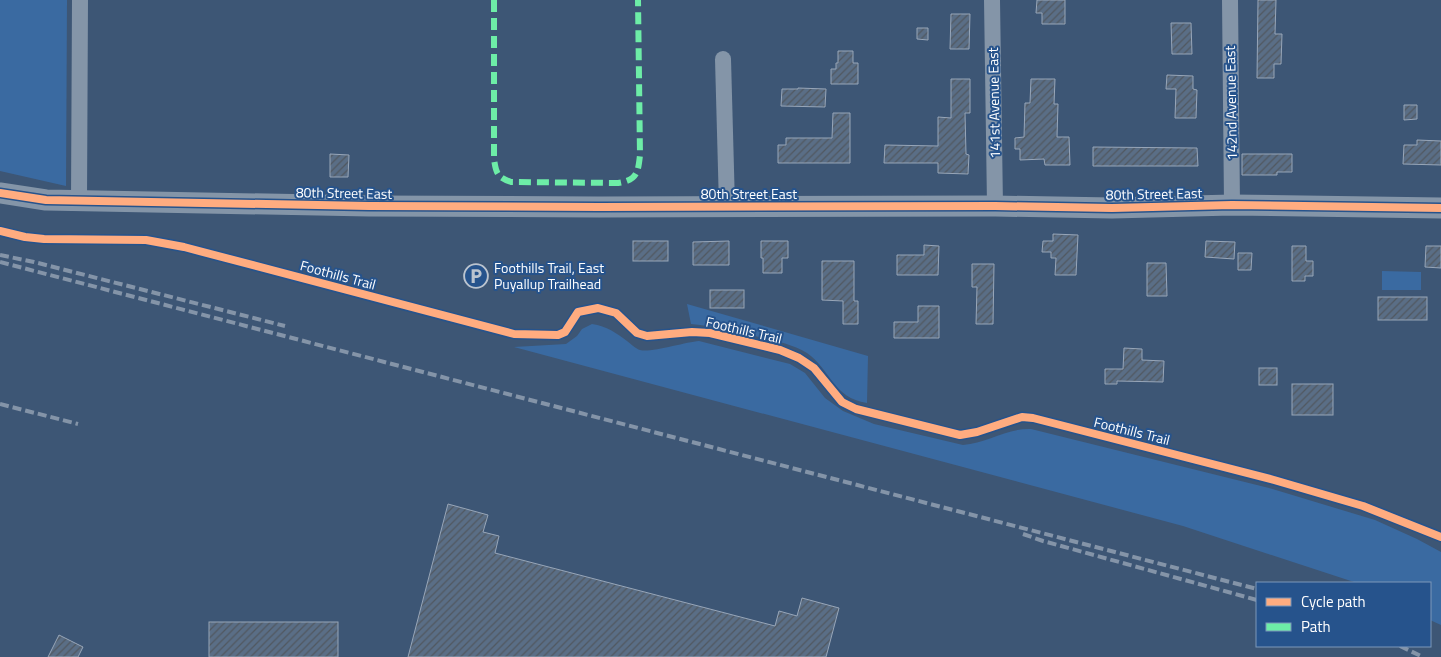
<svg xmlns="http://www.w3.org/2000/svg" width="1441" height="657" viewBox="0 0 1441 657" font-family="'Titillium Web',sans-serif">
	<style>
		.green { fill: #3a6aa1 }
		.building { fill: url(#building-hatch); stroke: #98a6b8 }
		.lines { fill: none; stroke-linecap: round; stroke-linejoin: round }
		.minor { stroke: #8495a8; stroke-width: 16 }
		.tertiary { stroke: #8495a8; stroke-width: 21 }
		.rail { stroke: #8494a8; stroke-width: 4; stroke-dasharray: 9 4; stroke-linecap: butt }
		.quiet { stroke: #6deda7; stroke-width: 6; stroke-dasharray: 12 6; stroke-linecap: butt }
		.cycleway-casing { stroke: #26538c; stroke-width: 11 }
		.cycleway { stroke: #ffac80; stroke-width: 8 }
		.labels { text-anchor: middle; stroke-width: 4; stroke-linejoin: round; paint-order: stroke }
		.street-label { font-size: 14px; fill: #fff; stroke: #26538c }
		.poi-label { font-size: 14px; fill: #fff; stroke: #26538c; text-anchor: start }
	</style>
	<defs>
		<pattern id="building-hatch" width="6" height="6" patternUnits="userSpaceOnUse" patternTransform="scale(1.25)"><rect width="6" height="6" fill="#5a6e86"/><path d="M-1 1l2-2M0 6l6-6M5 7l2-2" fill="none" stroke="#515860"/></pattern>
	</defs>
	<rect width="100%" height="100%" fill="#3d5675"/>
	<g class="green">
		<polygon points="0,0 67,0 66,186 0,171"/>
		<polygon points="1382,271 1421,272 1421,290 1382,290"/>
		<path d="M 687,304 L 868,356 L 867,403 C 833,398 831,370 807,353 C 792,344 776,341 759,337 C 737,332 715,326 691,324 Z"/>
		<path d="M 592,324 C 607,326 616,333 627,341 C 631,344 636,349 640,350 C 650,353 686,342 699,341 L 790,364 L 805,373 L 825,398 L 843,411 L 874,424 L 963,445 C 987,443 1007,428 1031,429 L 1269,488 L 1375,520 L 1417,539 L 1441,552 L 1441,625 L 1430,620 L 1430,583 L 1357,583 L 1183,526 L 514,347 L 566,344 L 577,336 L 582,329 Z"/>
	</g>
	<g class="building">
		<polygon points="1037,0 1065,0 1065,24 1042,24 1042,13 1036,13"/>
		<polygon points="1258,0 1276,0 1275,34 1282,34 1281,64 1274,64 1274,78 1257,78"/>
		<polygon points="951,14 970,14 969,49 950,49"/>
		<polygon points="1171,23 1191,23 1192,54 1172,54"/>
		<polygon points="917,28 928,28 928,40 917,39"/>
		<polygon points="838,51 853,51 853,63 858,63 858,84 831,84 831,69 836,69 836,63 838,63"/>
		<polygon points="1167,75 1193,76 1193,89 1197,90 1196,118 1175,118 1176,89 1166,89"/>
		<polygon points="951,79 970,79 970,113 965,113 966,154 969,155 968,174 938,173 938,163 884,163 885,145 938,146 938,117 951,118"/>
		<polygon points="1031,79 1055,79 1054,104 1058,104 1057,137 1069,137 1070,165 1045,165 1044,159 1020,160 1020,149 1015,149 1015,138 1024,137 1025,103 1030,103"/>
		<polygon points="798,88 826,89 825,107 781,106 782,89 798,89"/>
		<polygon points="1404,105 1417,105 1417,119 1404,120"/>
		<polygon points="833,113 850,113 850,163 778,163 778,145 786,145 786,138 832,138"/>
		<polygon points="1417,140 1441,141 1441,165 1403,164 1404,145 1417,145"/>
		<polygon points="1093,147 1197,148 1198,166 1093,166"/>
		<polygon points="330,154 349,155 348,177 330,177"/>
		<polygon points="1242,154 1292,154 1292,172 1277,172 1277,175 1242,175"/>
		<polygon points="1053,234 1078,235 1076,275 1055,275 1056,258 1051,258 1051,252 1042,252 1043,241 1053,241"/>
		<rect x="633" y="241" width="35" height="20"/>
		<polygon points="729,241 729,265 693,265 693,242"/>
		<polygon points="761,241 788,241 788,258 782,258 782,273 763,273 763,258 761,258"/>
		<polygon points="1206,241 1235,242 1234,259 1205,257"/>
		<polygon points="924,245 939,246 938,275 897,275 897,255 924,255"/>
		<polygon points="1292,246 1306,246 1306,261 1313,261 1313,276 1305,276 1305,281 1292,281"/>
		<polygon points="1426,246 1441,246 1441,268 1425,267"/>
		<polygon points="1238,253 1252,253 1251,270 1238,270"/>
		<polygon points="822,261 854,261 854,301 858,301 858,324 843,324 843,301 822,300"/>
		<polygon points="1147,263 1166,263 1167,296 1147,296"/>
		<polygon points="972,264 994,264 993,324 976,324 977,287 972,287"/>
		<rect x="710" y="290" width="34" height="18"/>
		<rect x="1378" y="297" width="49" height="23"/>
		<polygon points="918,306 939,306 939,338 894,338 894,322 918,322"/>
		<polygon points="1124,348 1142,349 1142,360 1164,361 1163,382 1117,381 1117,384 1105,384 1105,369 1123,369"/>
		<rect x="1259" y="368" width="18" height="17"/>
		<rect x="1292" y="384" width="41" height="31"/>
		<polygon points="448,504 488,515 483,532 499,536 495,553 775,626 779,611 797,616 802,598 839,608 826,657 408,657"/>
		<rect x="209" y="622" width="129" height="35"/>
		<polygon points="59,635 83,647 78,657 48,657"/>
	</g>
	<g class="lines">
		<g class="minor">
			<polyline points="992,0 995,206"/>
			<polyline points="1230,0 1232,205"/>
			<polyline points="723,59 727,206"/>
			<polyline points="79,201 80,0"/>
		</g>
		<polyline class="tertiary" points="0,193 46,200 369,206 599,207 995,206 1112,208 1232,205 1441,208"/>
		<g class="rail">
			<polyline points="0,255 34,262 285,326"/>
			<polyline points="0,262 1257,589"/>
			<polyline points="0,404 78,424"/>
			<polyline points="1023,534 1043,541 1257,600"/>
			<polyline points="1400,646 1423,657"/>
		</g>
		<path class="quiet" d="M 494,0 L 494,159 C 496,173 497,177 511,182 L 618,183 C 637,180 638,173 640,155 L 638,0"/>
		<g class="cycleway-casing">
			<g id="cycleway">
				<polyline points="0,193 46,200 369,206 599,207 995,206 1112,208 1232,205 1441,208"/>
				<polyline points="0,231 25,237 44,239 146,240 184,247 514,334 558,335 565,332 578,312 598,308 616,313 637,333 647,336 692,332 710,333 780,350 799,358 814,368 842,402 856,409 960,435 977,432 1022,417 1033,418 1274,480 1363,506 1441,537"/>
			</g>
		</g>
		<use href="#cycleway" class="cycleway"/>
	</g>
	<defs>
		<g id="parking-ring" transform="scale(1.25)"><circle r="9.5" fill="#26538c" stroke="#bbc4cf" stroke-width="1.5"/><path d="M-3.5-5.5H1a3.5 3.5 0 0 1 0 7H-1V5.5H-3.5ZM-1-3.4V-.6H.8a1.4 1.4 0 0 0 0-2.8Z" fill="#bbc4cf"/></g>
	</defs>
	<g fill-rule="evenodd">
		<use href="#parking-ring" x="476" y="276"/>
	</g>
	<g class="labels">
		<g class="street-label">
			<text transform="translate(994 103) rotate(-91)" y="5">141st Avenue East</text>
			<text transform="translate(1231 103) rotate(-91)" y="5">142nd Avenue East</text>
			<text transform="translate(344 193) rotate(1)" y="5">80th Street East</text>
			<text x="749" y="199">80th Street East</text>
			<text transform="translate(1154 194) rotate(-1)" y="5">80th Street East</text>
			<text transform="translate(338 275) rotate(15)" y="5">Foothills Trail</text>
			<text transform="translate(744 330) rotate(13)" y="5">Foothills Trail</text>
			<text transform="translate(1132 431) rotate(14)" y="5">Foothills Trail</text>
		</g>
		<g class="poi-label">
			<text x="494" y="273">Foothills Trail, East<tspan x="494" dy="16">Puyallup Trailhead</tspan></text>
		</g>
	</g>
	<rect x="1256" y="582" width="175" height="65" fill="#26538c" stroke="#7d98ba"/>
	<rect x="1266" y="598" width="25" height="8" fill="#ffac80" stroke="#7d98ba"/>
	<text x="1301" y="607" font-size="15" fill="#ffffff">Cycle path</text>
	<rect x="1266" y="623" width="25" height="8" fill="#6deda7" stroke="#7d98ba"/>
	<text x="1301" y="632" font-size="15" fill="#ffffff">Path</text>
</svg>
